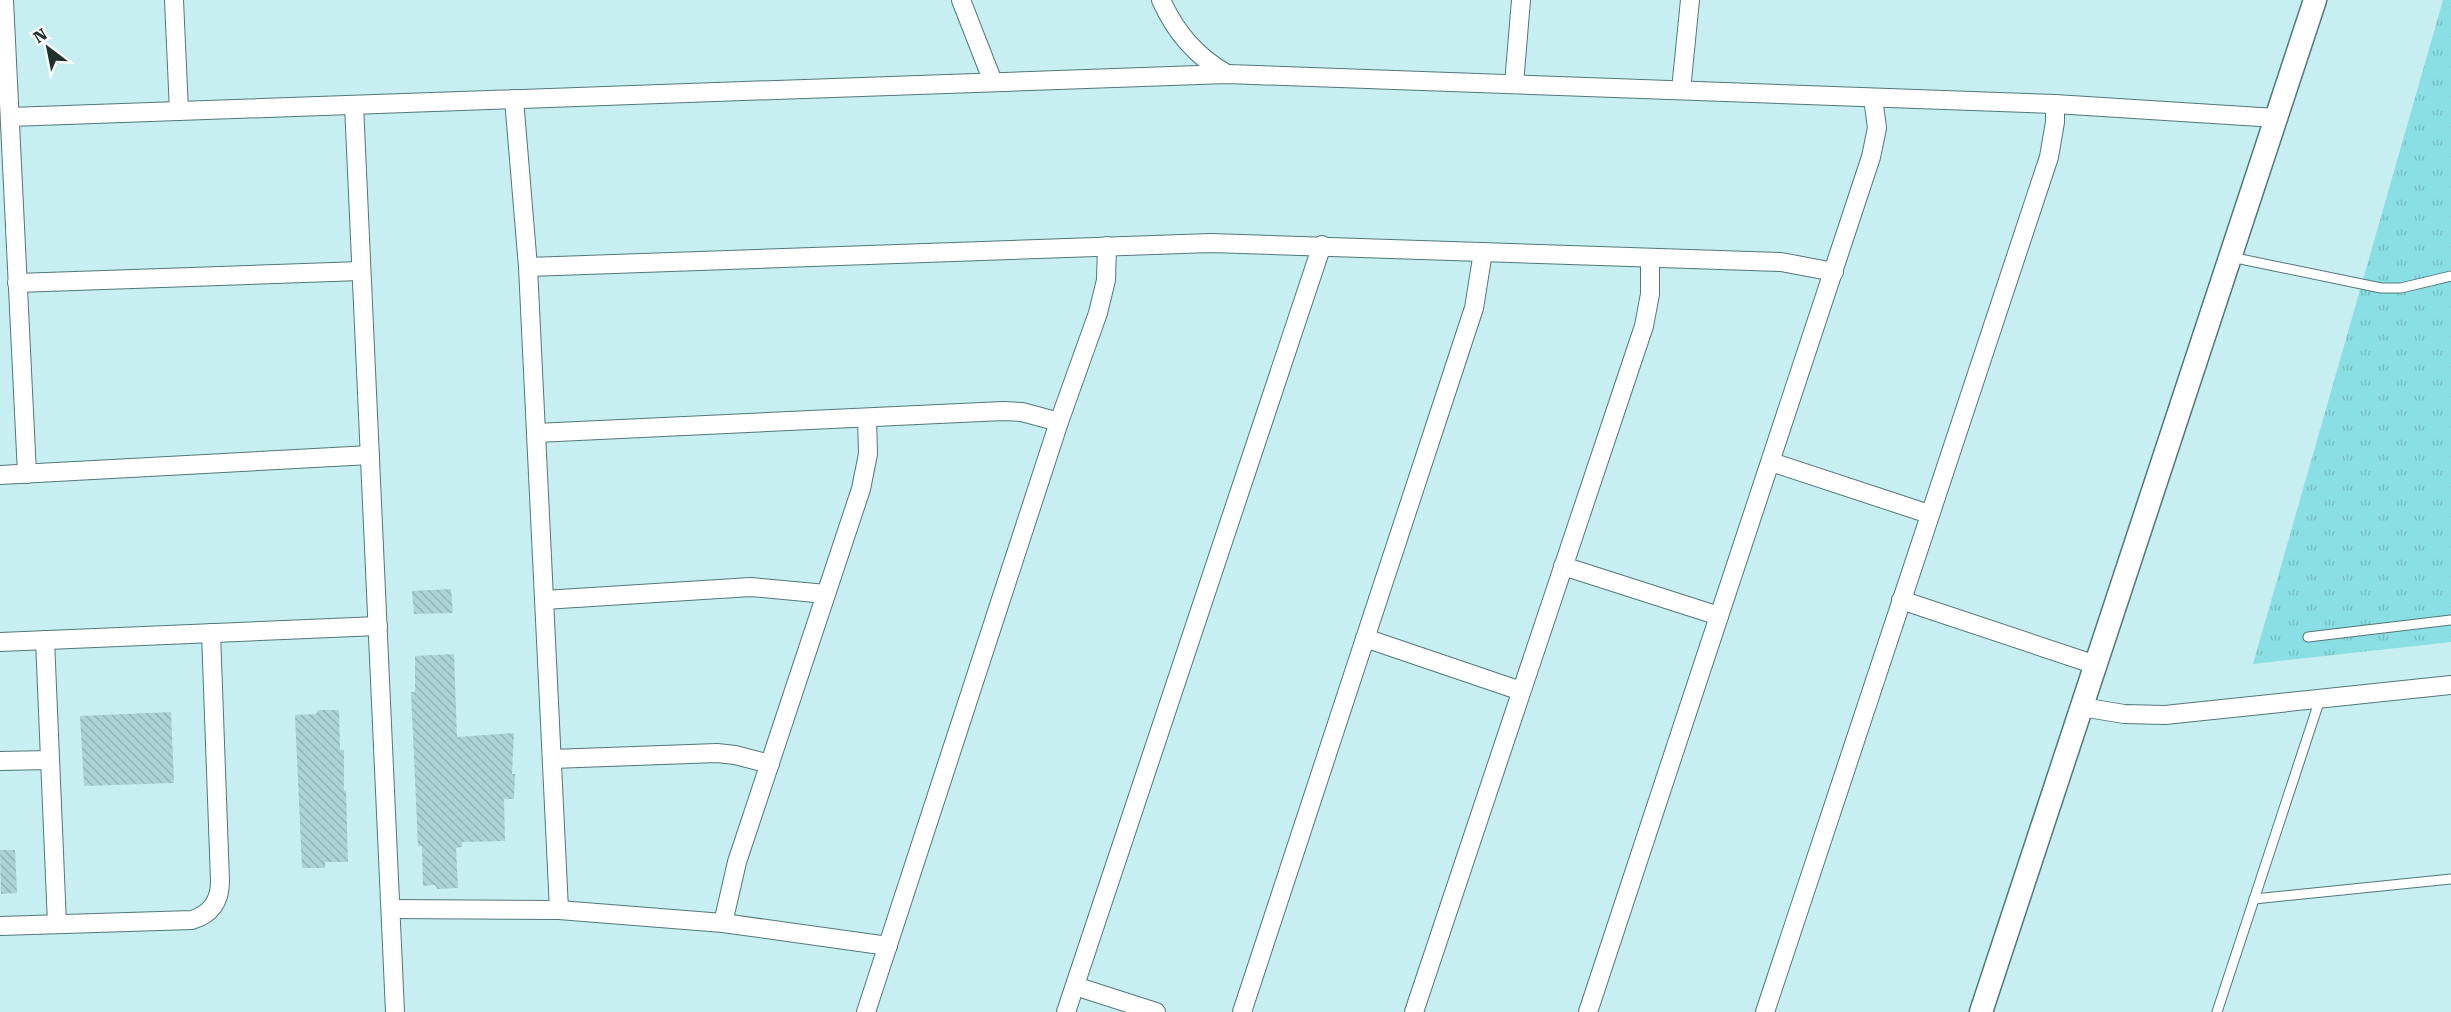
<svg xmlns="http://www.w3.org/2000/svg" width="2451" height="1012" viewBox="0 0 2451 1012" font-family="'Roboto Serif',serif">
	<style>
		.grass { fill: url(#grass-tufts) }
		.building { fill: url(#building-back-hatch) }
		.lines { fill: none; stroke-linecap: round; stroke-linejoin: round }
		.service-casing { stroke: #527779; stroke-width: 11 }
		.minor-casing { stroke: #527779; stroke-width: 20 }
		.tertiary-casing { stroke: #527779; stroke-width: 25 }
		.service { stroke: #fff; stroke-width: 9 }
		.minor { stroke: #fff; stroke-width: 18 }
		.tertiary { stroke: #fff; stroke-width: 22 }
	</style>
	<defs>
		<pattern id="grass-tufts" width="24" height="20" patternUnits="userSpaceOnUse" patternTransform="scale(1.5)"><rect width="24" height="20" fill="#89dfe3"/><path d="M3 7l-1-3M5 7V3M7 7l1-3M15 17l-1-3M17 17v-4M19 17l1-3" fill="none" stroke="#76c0c3"/></pattern>
		<pattern id="building-back-hatch" width="6" height="6" patternUnits="userSpaceOnUse" patternTransform="scale(1.5)"><rect width="6" height="6" fill="#abd2d4"/><path d="M-1 5l2 2M0 0l6 6M5-1l2 2" fill="none" stroke="#93b5b6"/></pattern>
	</defs>
	<rect width="100%" height="100%" fill="#c7eff1"/>
	<polygon class="grass" points="2443,0 2451,0 2451,642 2253,664"/>
	<g class="building">
		<polygon points="451,589 453,613 414,614 412,591"/>
		<polygon points="454,654 457,737 514,733 512,774 515,774 514,799 504,799 505,841 462,842 462,847 456,848 458,888 437,889 435,885 423,886 422,846 418,846 411,692 415,692 415,656"/>
		<polygon points="318,710 339,710 340,750 344,750 344,791 346,790 348,862 325,862 325,868 302,868 295,715 316,714"/>
		<polygon points="171,712 174,783 84,786 80,716"/>
		<polygon points="0,850 15,850 17,893 1,894"/>
	</g>
	<g class="lines">
		<g class="service-casing">
			<g id="service">
				<polyline points="2231,257 2381,288 2401,288 2451,276"/>
				<polyline points="2308,637 2451,620"/>
				<polyline points="2254,899 2451,879"/>
				<polyline points="2217,1012 2320,699"/>
			</g>
		</g>
		<g class="minor-casing">
			<g id="minor">
				<polyline points="4,0 27,474"/>
				<polyline points="174,0 179,111"/>
				<polyline points="961,0 993,82"/>
				<path d="M 1161,0 C 1176,33 1196,56 1227,74"/>
				<polyline points="1514,84 1521,0"/>
				<polyline points="1681,90 1690,0"/>
				<polyline points="514,99 528,267 559,910"/>
				<polyline points="354,105 395,1012"/>
				<polyline points="10,117 1227,74 2055,104 2276,118"/>
				<polyline points="528,267 1211,243 1781,262 1834,272"/>
				<polyline points="17,283 361,271"/>
				<polyline points="536,433 1003,411 1022,412 1059,422"/>
				<polyline points="1771,462 1929,514"/>
				<polyline points="0,475 370,455"/>
				<polyline points="1563,566 1719,616"/>
				<polyline points="544,600 751,587 826,594"/>
				<polyline points="1901,600 2096,665"/>
				<polyline points="1365,638 1521,691"/>
				<polyline points="45,640 57,924"/>
				<polyline points="0,642 378,626"/>
				<polyline points="2082,707 2124,714 2165,715 2451,685"/>
				<polyline points="552,759 717,753 735,755 770,764"/>
				<polyline points="0,761 50,760"/>
				<polyline points="391,909 559,910 723,923 888,946"/>
				<polyline points="723,923 737,862 861,489 868,454 867,418"/>
				<path d="M 0,926 L 192,920 C 211,914 220,901 220,881 L 211,633"/>
				<polyline points="1075,986 1156,1012"/>
				<polyline points="866,1012 1059,422 1098,313 1106,280 1107,246"/>
				<polyline points="1066,1012 1322,245"/>
				<polyline points="1242,1012 1474,308 1483,252"/>
				<polyline points="1414,1012 1644,326 1650,294 1650,258"/>
				<polyline points="1588,1012 1871,157 1877,128 1873,98"/>
				<polyline points="1765,1012 2049,157 2055,122 2055,104"/>
			</g>
		</g>
		<g class="tertiary-casing">
			<polyline id="tertiary" points="1981,1012 2315,0"/>
		</g>
		<use href="#service" class="service"/>
		<use href="#minor" class="minor"/>
		<use href="#tertiary" class="tertiary"/>
	</g>
	<g transform="translate(48 48) rotate(328)" stroke="#ffffff" stroke-width="4.5" paint-order="stroke">
	<path d="M0-4.5L10 22L0 15L-10 22Z" fill="#213132"/>
	<text y="-9" font-size="16" font-weight="bold" text-anchor="middle" fill="#213132">N</text>
	</g>
</svg>
